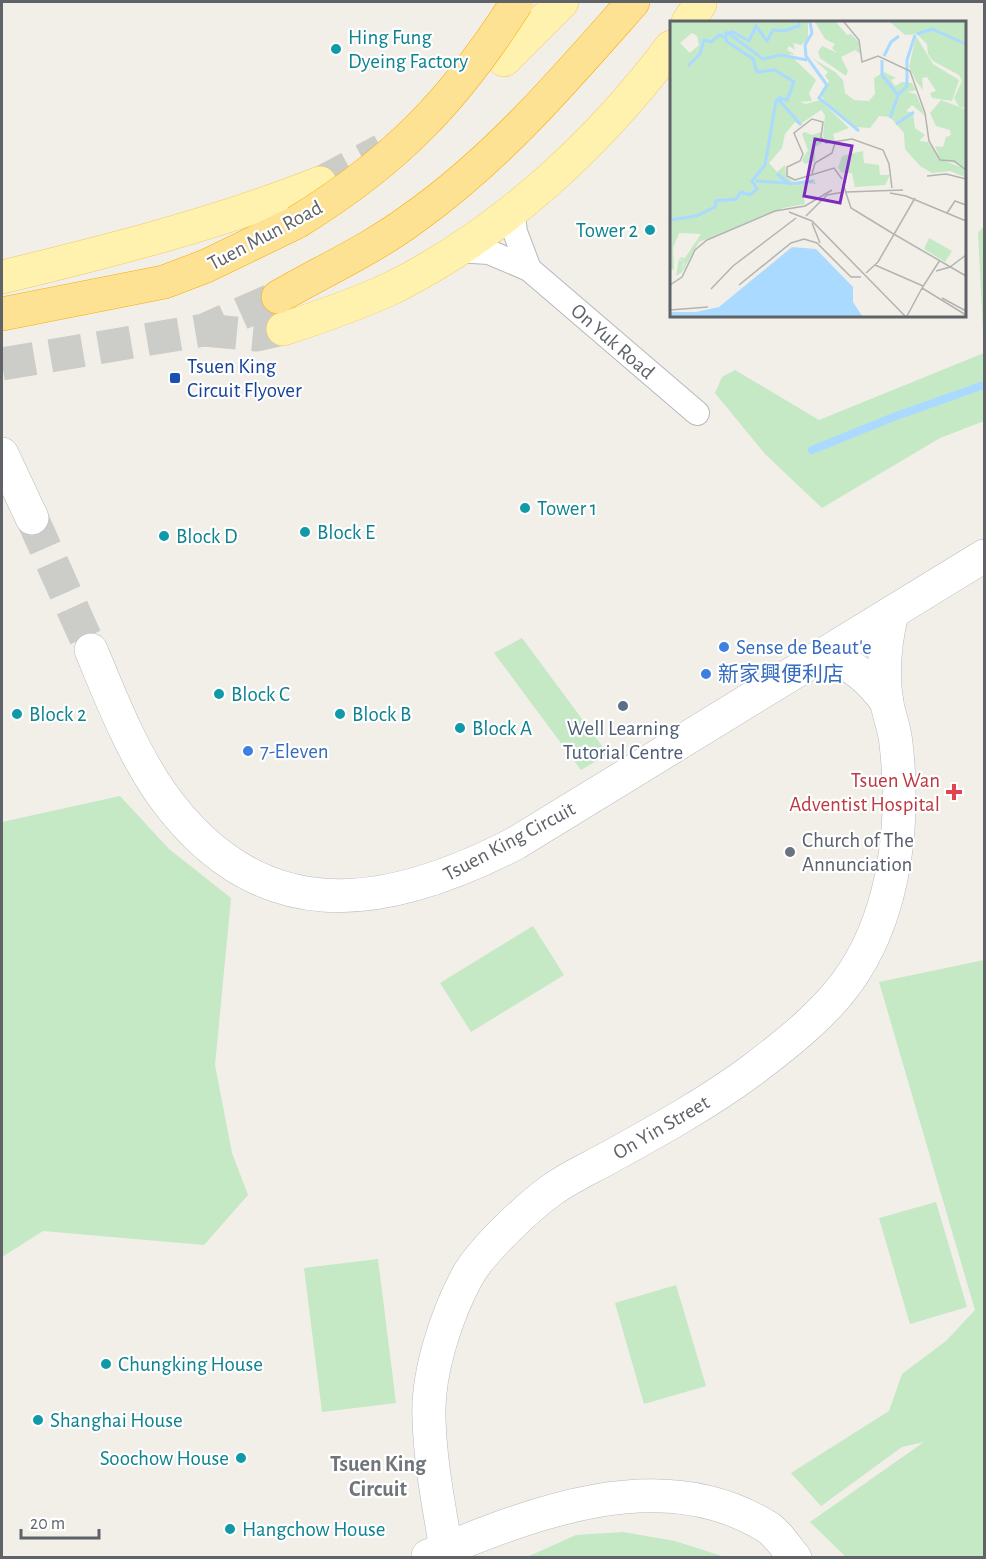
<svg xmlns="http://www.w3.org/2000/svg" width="986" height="1559" viewBox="0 0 986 1559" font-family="'Alegreya Sans','Noto Sans TC',sans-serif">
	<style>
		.green { fill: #c5e8c5 }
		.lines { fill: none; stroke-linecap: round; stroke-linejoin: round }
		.stream { stroke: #aadaff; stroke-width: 8 }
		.secondary-tunnel { stroke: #ccccc8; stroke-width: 33; stroke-dasharray: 33 16; stroke-linecap: butt }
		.primary-tunnel { stroke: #ccccc8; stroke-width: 33; stroke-dasharray: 33 16; stroke-linecap: butt }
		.highway-tunnel { stroke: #ccccc8; stroke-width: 33; stroke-dasharray: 33 16; stroke-linecap: butt }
		.street-casing { stroke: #b5b8bc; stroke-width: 26 }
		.secondary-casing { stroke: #b6babf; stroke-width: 34 }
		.primary-casing { stroke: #f2c960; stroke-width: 34 }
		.highway-casing { stroke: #f9ab00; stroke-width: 34 }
		.street { stroke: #fff; stroke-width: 24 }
		.secondary { stroke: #fff; stroke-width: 33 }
		.primary { stroke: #fff2af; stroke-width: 33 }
		.highway { stroke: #fde293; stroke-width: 33 }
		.highway-bridge-casing { stroke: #f9ab00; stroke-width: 34; stroke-linecap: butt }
		.highway-bridge { stroke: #fde293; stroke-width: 33 }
		.culture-dot { fill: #0f9aa8; stroke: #fff; stroke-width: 2 }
		.transit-dot { fill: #1a4fb4; stroke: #fff; stroke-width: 2 }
		.shop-dot { fill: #3f7fe0; stroke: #fff; stroke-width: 2 }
		.service-dot { fill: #5c6f8a; stroke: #fff; stroke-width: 2 }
		.health-dot { fill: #e0444e; stroke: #fff; stroke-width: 2 }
		.worship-dot { fill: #6b7280; stroke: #fff; stroke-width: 2 }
		.labels { text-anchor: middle; stroke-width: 4.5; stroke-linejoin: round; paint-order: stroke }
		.culture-label { font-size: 21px; fill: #0d838f; stroke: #fff; text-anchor: start }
		.street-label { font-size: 21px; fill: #5f6368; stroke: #fff }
		.transit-label { font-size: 21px; fill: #164399; stroke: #fff; text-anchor: start }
		.shop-label { font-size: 21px; fill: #366cbe; stroke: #fff; text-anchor: start }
		.service-label { font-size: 21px; fill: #4e5e75; stroke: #fff }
		.health-label { font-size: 21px; fill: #be3a42; stroke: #fff; text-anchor: end }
		.worship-label { font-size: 21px; fill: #5b616d; stroke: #fff; text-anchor: start }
		.neighbourhood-label { font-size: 22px; font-weight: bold; fill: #70757a; stroke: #fff }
		.inset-river { fill: none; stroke: #aadaff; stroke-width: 3 }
		.inset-road { fill: none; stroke: #b3b3b1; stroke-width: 1.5 }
		.view { fill: #7b2cbf; fill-opacity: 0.15; stroke: #7b2cbf; stroke-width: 3 }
		.inset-edge { fill: none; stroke: #5f6368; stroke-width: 3 }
	</style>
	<rect width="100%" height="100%" fill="#f1efe8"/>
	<g class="green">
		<polygon points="984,226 984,421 940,438 822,508 765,454 715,393 722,377 735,370 819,420 984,353 978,233"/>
		<polygon points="522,638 608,754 581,770 494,653"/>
		<polygon points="120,796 169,849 231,898 215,1065 232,1153 248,1195 204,1245 43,1231 2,1257 2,822"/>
		<polygon points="533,926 564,975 471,1032 440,983"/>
		<polygon points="984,960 984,1557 846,1557 810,1522 924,1442 902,1447 821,1506 791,1473 889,1411 902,1374 946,1341 975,1310 879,982"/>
		<polygon points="936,1202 967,1307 910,1324 879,1218"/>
		<polygon points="378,1259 396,1403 322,1412 304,1268"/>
		<polygon points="676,1285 706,1386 644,1404 615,1303"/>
		<polygon points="623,1532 675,1541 725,1557 527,1557 576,1535"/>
	</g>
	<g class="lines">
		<polyline class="stream" points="812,450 896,416 984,385"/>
		<polyline class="secondary-tunnel" points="32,518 91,650"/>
		<g class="primary-tunnel">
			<polyline points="320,183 382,150"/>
			<polyline points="204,330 257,335 283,329"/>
		</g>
		<polyline class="highway-tunnel" points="2,364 204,330 278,297"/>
		<g class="street-casing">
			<g id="street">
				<polyline points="512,209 515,232 529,269"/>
				<polyline points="456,250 489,252 529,269 697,413"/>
			</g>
		</g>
		<g class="secondary-casing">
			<g id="secondary">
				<polyline points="2,454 32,518"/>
				<path d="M 91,650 C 111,698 131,750 161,793 C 258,930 383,912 516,843 L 984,556"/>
				<path d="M 825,656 C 853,663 870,680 887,702"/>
				<path d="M 446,1549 C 439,1506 430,1462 429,1418 C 427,1373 447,1313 468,1275 C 483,1249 529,1206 553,1189 C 570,1177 590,1168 608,1158 C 657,1131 706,1104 751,1071 C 788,1043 829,1011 854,972 C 896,907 905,819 896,744 C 895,730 890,718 887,704 C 882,675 885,642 892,613"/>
				<path d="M 428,1556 C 531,1514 658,1462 764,1525 C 776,1531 786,1547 795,1558"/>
			</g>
		</g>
		<g class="primary-casing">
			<g id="primary">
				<polyline points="688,22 700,4"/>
				<polyline points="504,60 562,2"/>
				<path d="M 2,277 C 110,251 216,224 320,183"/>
				<path d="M 283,329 C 320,317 358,304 394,287 C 503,232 598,144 671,47"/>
			</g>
		</g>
		<g class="highway-casing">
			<g id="highway">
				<path d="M 278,297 C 323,271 370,250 412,219 C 497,159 565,79 633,2"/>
				<polyline points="2,314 164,282 206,266 297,222"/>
			</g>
		</g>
		<use href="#street" class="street"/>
		<use href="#secondary" class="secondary"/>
		<use href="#primary" class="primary"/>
		<use href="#highway" class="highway"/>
		<g class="highway-bridge-casing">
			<path id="highway-bridge" d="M 297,222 C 396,161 455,100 517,2"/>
		</g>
		<use href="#highway-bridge" class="highway-bridge"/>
	</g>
	<g class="culture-dot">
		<circle cx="336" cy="49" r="6"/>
		<circle cx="650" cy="230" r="6"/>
		<circle cx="525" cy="508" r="6"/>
		<circle cx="305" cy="532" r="6"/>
		<circle cx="164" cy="536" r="6"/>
		<circle cx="219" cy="694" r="6"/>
		<circle cx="17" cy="714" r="6"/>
		<circle cx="340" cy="714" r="6"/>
		<circle cx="460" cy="728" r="6"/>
		<circle cx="106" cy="1364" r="6"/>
		<circle cx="38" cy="1420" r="6"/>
		<circle cx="241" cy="1458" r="6"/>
		<circle cx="230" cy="1529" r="6"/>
	</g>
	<rect class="transit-dot" x="169" y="372" width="12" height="12" rx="3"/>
	<g class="shop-dot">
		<circle cx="724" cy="647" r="6"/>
		<circle cx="706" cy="674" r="6"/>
		<circle cx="248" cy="751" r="6"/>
	</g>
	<circle class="service-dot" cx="623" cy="706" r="6"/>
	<path class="health-dot" d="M951 783h6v6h6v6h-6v6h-6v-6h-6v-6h6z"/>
	<circle class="worship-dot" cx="790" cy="852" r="6"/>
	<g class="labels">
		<g class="culture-label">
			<text x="348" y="44">Hing Fung<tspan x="348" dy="24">Dyeing Factory</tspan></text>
			<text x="638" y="237" text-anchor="end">Tower 2</text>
			<text x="537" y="515">Tower 1</text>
			<text x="317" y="539">Block E</text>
			<text x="176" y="543">Block D</text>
			<text x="231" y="701">Block C</text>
			<text x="29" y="721">Block 2</text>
			<text x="352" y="721">Block B</text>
			<text x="472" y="735">Block A</text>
			<text x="118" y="1371">Chungking House</text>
			<text x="50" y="1427">Shanghai House</text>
			<text x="229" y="1465" text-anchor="end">Soochow House</text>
			<text x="242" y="1536">Hangchow House</text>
		</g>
		<g class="street-label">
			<text transform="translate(265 235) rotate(-28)" y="7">Tuen Mun Road</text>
			<text transform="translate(613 341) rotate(41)" y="7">On Yuk Road</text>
			<text transform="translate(509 841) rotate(-28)" y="7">Tsuen King Circuit</text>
			<text transform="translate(661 1127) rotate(-30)" y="7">On Yin Street</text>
		</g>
		<g class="transit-label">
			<text x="187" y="373">Tsuen King<tspan x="187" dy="24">Circuit Flyover</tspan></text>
		</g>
		<g class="shop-label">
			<text x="736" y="654">Sense de Beaut'e</text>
			<text x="718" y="681">新家興便利店</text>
			<text x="260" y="758">7-Eleven</text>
		</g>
		<g class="service-label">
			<text x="623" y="735">Well Learning<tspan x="623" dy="24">Tutorial Centre</tspan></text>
		</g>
		<g class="health-label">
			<text x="940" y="787">Tsuen Wan<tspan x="940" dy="24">Adventist Hospital</tspan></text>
		</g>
		<g class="worship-label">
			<text x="802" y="847">Church of The<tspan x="802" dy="24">Annunciation</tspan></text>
		</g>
		<g class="neighbourhood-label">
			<text x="378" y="1471">Tsuen King<tspan x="378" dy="25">Circuit</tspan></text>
		</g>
	</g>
	<g transform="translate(670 21)">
		<rect width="296" height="296" fill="#f1efe8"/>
		<path d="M 0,1 L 138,1 L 138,18 L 131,24 L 123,22 L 125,29 L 119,25 L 117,29 L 126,34 L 119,33 L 146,59 L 139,72 L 142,80 L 130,81 L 136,83 L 150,79 L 179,107 L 163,113 L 165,120 L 156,121 L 153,115 L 155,94 L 151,89 L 129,104 L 125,101 L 115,113 L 112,127 L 99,142 L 107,151 L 115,144 L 116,155 L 124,161 L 121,165 L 144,158 L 146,163 L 137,162 L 133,169 L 135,183 L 113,187 L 29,221 L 12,251 L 6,255 L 9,238 L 14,241 L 10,250 L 15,242 L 9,236 L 15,237 L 31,213 L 9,212 L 3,227 L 4,248 L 0,250 ZM 22,12 L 27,15 L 29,24 L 20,32 L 10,22 ZM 145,1 L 166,1 L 177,14 L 181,13 L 189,21 L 190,33 L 185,29 L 171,36 L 178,50 L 176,55 L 150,37 L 148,31 L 152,25 L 167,32 L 162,27 L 165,23 L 155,18 ZM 220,1 L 295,1 L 295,86 L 290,87 L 284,77 L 292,60 L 289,54 L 263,40 L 258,33 L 257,23 L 247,13 L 235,14 ZM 246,15 L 263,43 L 289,59 L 282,80 L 262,77 L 260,72 L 266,70 L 257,56 L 252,57 L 253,69 L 246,60 L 239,46 ZM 142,37 L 165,51 L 173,59 L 175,72 L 184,79 L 199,80 L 205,73 L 204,57 L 214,51 L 226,57 L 221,59 L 225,65 L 232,61 L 242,62 L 246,69 L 237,71 L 246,73 L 255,95 L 242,84 L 236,90 L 243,92 L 245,107 L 255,114 L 249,120 L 258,121 L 269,138 L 285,142 L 295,149 L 295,156 L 280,150 L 262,152 L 250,145 L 235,128 L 234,112 L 220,96 L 209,95 L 200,107 L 186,106 L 159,87 L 151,74 L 159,60 L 155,55 L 158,51 ZM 271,79 L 295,88 L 295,148 L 270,138 L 265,125 L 273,126 L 276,116 L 281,114 L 280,109 L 266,105 L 260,92 ZM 135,111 L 142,114 L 151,111 L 152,122 L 145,126 L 145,140 L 135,143 L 132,139 L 138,129 L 132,113 ZM 193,130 L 194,142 L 209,144 L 210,154 L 220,154 L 215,164 L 185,166 L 182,152 L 172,152 L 168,147 L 172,135 ZM 259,217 L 282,230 L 275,241 L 254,228 Z" fill="#c5e8c5" fill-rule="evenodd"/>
		<path d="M 122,226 L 146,228 L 183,266 L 183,281 L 192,295 L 0,295 L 0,291 L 26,291 L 49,286 Z" fill="#aadaff"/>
		<path class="inset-river" d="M 140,1 L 142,12 L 135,24 L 136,35 L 157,64 L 149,77 L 189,110M 57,11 L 93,38 L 111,34 L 137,39M 247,13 L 262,8 L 296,23M 214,35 L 221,21 L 229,15M 212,39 L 212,54 L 227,73M 18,45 L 30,33 L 34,19 L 41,21 L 49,14 L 55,16M 108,78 L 131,104M 220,97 L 228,74 L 237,65 L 237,39 L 245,14M 226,103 L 244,91M 107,153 L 120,163 L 143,160M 86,160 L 117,162M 0,199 L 26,195 L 45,186 L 46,180 L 66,178 L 71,171 L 80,174 L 87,168 L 82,160 L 95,144 L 106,80 L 109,77 L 117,79 L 124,61 L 105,49 L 87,51 L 83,38 L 56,20 L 56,12 L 63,11 L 79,20 L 86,5 L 97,20 L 103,9 L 114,10 L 129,5 L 129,1"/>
		<path class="inset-road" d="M 174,1 L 189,19 L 192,41 L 208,35 L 240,50 L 255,92 L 259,120 L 270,139 L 284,140 L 296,149M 142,153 L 145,142 L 162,132 L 165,122M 257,155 L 276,153 L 296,158M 172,158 L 164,147 L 125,159 L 117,155 L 117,146 L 130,140 L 133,133 L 124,112 L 142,98 L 153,101 L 151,116 L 156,122 L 182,118 L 213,129 L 219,143 L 222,167M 173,163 L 181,187 L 222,212M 176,171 L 233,169M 220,172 L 236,175 L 296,200M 119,191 L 142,200 L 235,295M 277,192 L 285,180 L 296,184M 136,195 L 157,174 L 174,171M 142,202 L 150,222M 222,212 L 296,255M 270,239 L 252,267 L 296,294M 205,244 L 253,265M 266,250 L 280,246 L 296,234M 196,252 L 208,241 L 245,177M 0,264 L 12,256 L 25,229 L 37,219 L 105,190 L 135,185 L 162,169M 69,264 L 121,222 L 134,218 L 147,222 L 181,256 L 191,256M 41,268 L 63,245 L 126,197M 272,277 L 296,290M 0,289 L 38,286M 237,295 L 252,267"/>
		<path class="view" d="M 145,118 L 182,125 L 170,182 L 134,175 Z"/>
		<rect width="296" height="296" class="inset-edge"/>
	</g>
	<rect width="986" height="1559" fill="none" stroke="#5f6368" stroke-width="6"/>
	<path d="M21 1529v9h78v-9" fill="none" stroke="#5f6368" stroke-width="3"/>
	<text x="30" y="1529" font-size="18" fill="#5f6368" stroke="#ffffff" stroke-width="4.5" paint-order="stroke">20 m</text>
</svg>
